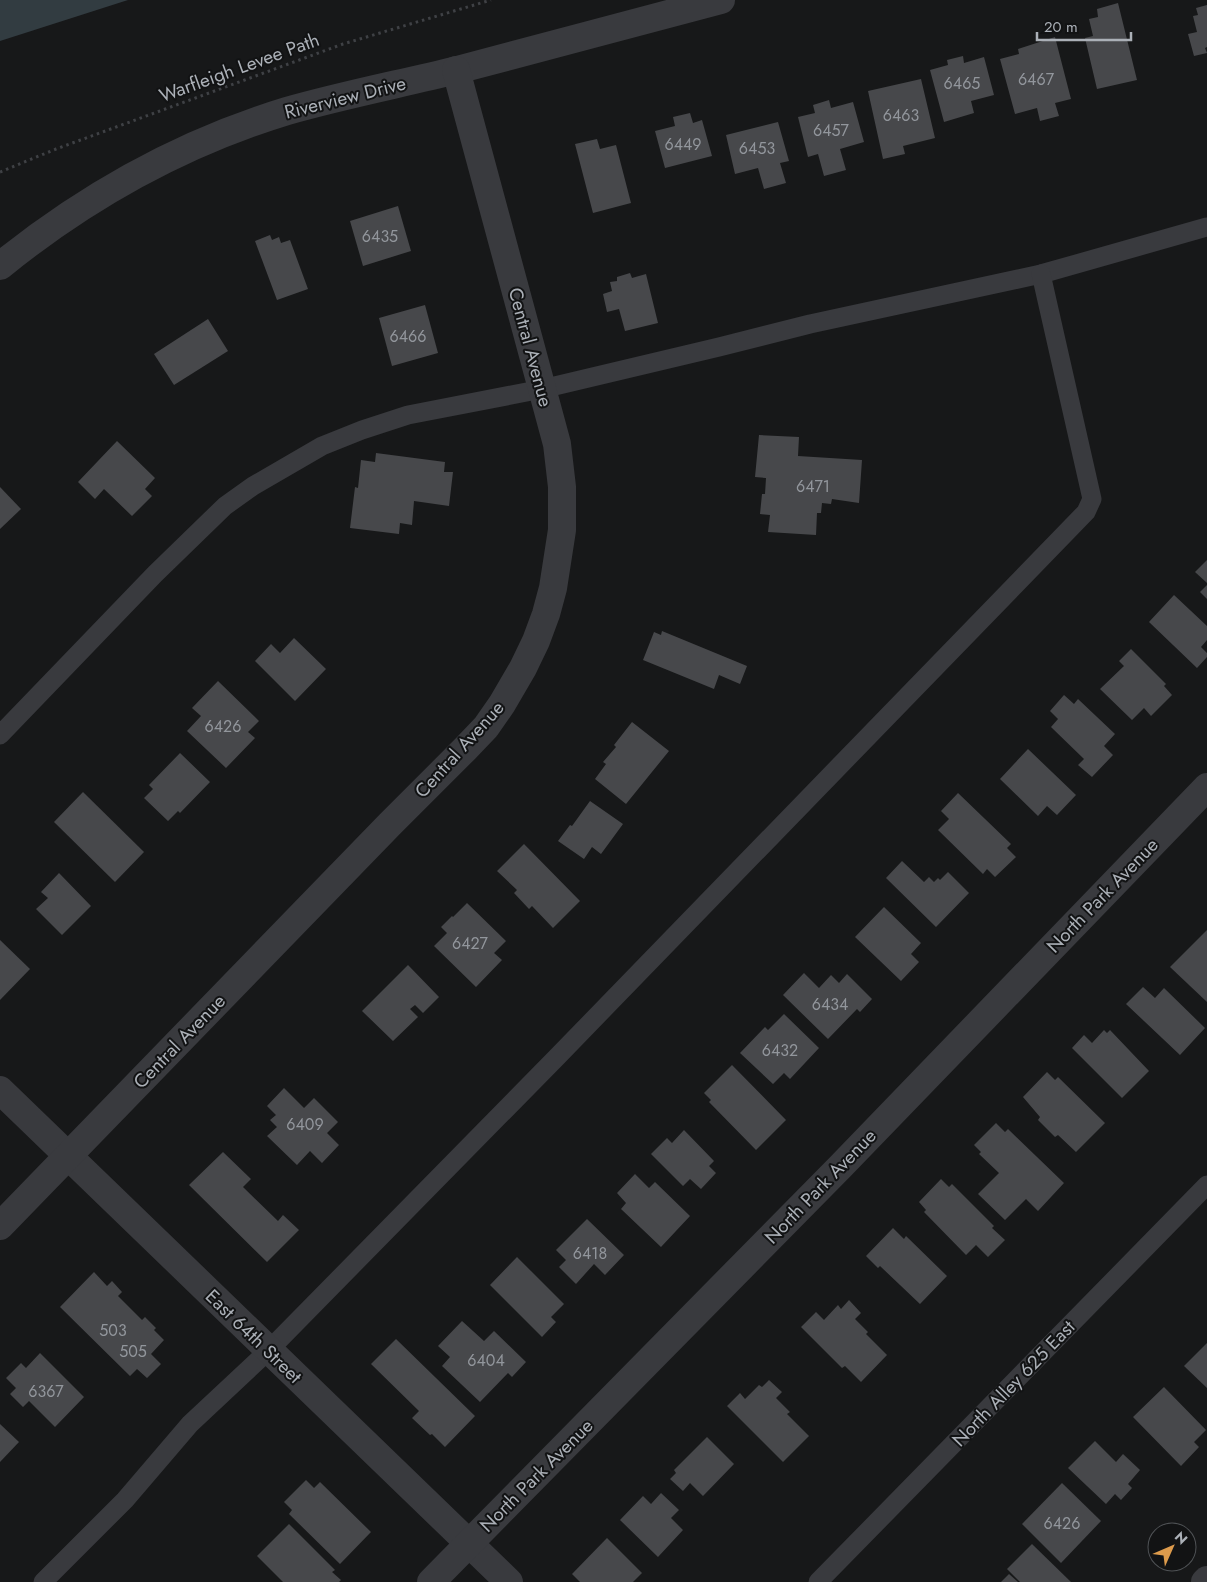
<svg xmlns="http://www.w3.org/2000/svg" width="1207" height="1582" viewBox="0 0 1207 1582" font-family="Jost,sans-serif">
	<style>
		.water { fill: #323c41 }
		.building { fill: #47484b }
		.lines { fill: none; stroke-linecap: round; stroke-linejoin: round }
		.path { stroke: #3f4145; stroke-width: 3; stroke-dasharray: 2.5 4; stroke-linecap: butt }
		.lane { stroke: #393a3e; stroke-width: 19 }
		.street { stroke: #393a3e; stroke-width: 28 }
		.labels { text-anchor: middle; stroke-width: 4; stroke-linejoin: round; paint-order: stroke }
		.number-label { font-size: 16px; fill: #92969c }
		.street-label { font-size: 19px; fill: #abb0b7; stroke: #121314 }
	</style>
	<rect width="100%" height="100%" fill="#171819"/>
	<polygon class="water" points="0,0 128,0 0,41"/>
	<g class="building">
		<polygon points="1118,3 1137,80 1097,89 1085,38 1093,36 1089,19 1098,17 1097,9"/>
		<polygon points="1207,5 1207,47 1205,48 1207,53 1194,56 1188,34 1197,32 1193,16 1198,15 1196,8"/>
		<polygon points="1055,37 1071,99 1055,103 1059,116 1040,121 1037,108 1015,114 1000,59 1019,54 1018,49"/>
		<polygon points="963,56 964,63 984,57 994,95 971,101 974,113 944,122 930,70 948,65 947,60"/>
		<polygon points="921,79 935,138 903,146 905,154 883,159 868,91"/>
		<polygon points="829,100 831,108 853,102 864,142 840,149 846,170 824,176 818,154 808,157 798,117 815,113 813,105"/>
		<polygon points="690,113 693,123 702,120 712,156 665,168 655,131 675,126 673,117"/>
		<polygon points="778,122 789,161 780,163 786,183 764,189 758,168 735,174 726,135"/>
		<polygon points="597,139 600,149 616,145 631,203 593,213 575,144"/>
		<polygon points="398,206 411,251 363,266 350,221"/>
		<polygon points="270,235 272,240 279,237 281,243 290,240 308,289 277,300 255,241"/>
		<polygon points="630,273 632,278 646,274 658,323 625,331 619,309 607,312 603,294 612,291 610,282 617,281 617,277"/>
		<polygon points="425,305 438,353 392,366 379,318"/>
		<polygon points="208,319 228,351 174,385 154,354"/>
		<polygon points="759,435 799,437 798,456 862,460 859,503 832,499 831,504 822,503 821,513 817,513 816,535 768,532 770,515 760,514 762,494 765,494 766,478 755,477"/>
		<polygon points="117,441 155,478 145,489 152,496 132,516 104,489 95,499 78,482"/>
		<polygon points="376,453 445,462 444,472 453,472 449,506 414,501 412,525 400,523 399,534 350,528 355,487 358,488 361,460 375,462"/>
		<polygon points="0,487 21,509 0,529"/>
		<polygon points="1207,560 1207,583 1195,572"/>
		<polygon points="1207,585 1207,599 1200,592"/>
		<polygon points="1174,595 1207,626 1207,640 1201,647 1207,653 1207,657 1197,668 1149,622"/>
		<polygon points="662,631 747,666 740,684 719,675 714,689 643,660 654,632 661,635"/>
		<polygon points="294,638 326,669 295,701 255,661 271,644 280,653"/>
		<polygon points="1131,649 1166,684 1164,686 1172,695 1151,716 1144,708 1132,720 1100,689 1124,666 1119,661"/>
		<polygon points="218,681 259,721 248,732 255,738 226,768 187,731 201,716 192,708"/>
		<polygon points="1064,695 1074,704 1078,699 1115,734 1104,746 1113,755 1092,777 1078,765 1084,759 1051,727 1058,719 1050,711"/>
		<polygon points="632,722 669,751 626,804 595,779 606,764 603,762 616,747 614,745"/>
		<polygon points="1028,749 1076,795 1057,815 1047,806 1038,816 1000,779"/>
		<polygon points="180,753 210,782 180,813 178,811 168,821 144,798 153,789 149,785"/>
		<polygon points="83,792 144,852 115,882 54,822"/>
		<polygon points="958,793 1011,844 1007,848 1016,857 995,877 987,869 983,874 938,830 949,819 941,811"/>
		<polygon points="590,801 623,824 601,854 592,847 584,859 558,841 570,825 572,826"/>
		<polygon points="524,844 580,901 553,928 532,906 529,909 514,893 517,890 497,871"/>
		<polygon points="902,861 924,882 929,877 934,882 938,878 940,880 948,872 969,893 936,927 886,878"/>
		<polygon points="59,873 91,906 62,935 36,909 48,898 41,892"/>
		<polygon points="467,903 506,941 494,953 502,960 476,987 434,946 447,933 441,927 452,916 453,917"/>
		<polygon points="884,907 921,943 911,954 919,962 901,981 855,937"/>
		<polygon points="1207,930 1207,1002 1170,967"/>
		<polygon points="0,940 30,969 0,1000"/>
		<polygon points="408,965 439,997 423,1013 415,1005 410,1009 418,1017 393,1041 362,1011"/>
		<polygon points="804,973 819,988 831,975 839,983 847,974 872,999 860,1012 857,1009 828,1039 783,995"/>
		<polygon points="1143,987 1155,998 1164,988 1205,1028 1180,1055 1126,1004"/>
		<polygon points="784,1014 819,1048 790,1079 784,1073 773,1084 740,1053 765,1027 768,1030"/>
		<polygon points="1104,1030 1107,1033 1110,1030 1149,1071 1122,1098 1072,1048 1084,1035 1092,1043"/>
		<polygon points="732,1065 786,1120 756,1150 709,1102 711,1100 704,1093"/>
		<polygon points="1047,1072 1055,1080 1058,1077 1105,1123 1076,1152 1058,1135 1055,1137 1038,1120 1040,1117 1023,1097"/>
		<polygon points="284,1088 304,1108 314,1098 338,1122 327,1133 339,1145 322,1163 310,1151 297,1165 267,1136 277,1127 270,1120 276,1115 267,1106"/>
		<polygon points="996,1123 1005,1132 1008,1129 1064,1183 1038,1211 1026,1199 1005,1220 978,1194 999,1173 979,1154 981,1152 974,1145"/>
		<polygon points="684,1130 714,1161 709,1166 716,1173 701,1189 690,1179 683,1186 651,1154 667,1138 672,1143"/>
		<polygon points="223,1152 251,1179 243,1187 278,1221 283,1215 299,1230 267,1262 189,1185"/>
		<polygon points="635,1174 649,1188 655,1182 690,1216 661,1247 621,1209 626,1203 617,1193"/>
		<polygon points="941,1179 949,1187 952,1184 994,1226 992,1228 1005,1240 988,1257 976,1245 966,1255 924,1212 926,1210 919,1202"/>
		<polygon points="587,1219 624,1255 605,1275 594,1264 576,1284 559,1267 566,1260 556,1250"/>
		<polygon points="893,1228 904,1239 906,1236 947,1276 920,1304 880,1266 878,1268 866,1256"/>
		<polygon points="517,1257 564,1304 551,1317 556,1322 542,1337 490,1285"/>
		<polygon points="94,1272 107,1286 112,1281 122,1292 118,1296 142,1320 145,1317 156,1328 154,1330 164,1340 151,1354 161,1364 147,1378 137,1369 130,1376 60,1307"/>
		<polygon points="849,1300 861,1313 855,1319 868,1332 866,1334 887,1355 861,1382 845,1366 842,1368 801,1327 816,1312 824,1320 838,1305 841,1309"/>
		<polygon points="462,1321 484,1341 494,1331 526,1362 512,1377 508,1373 480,1402 442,1366 450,1357 438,1346"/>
		<polygon points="396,1339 475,1416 445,1447 432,1434 430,1435 412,1418 419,1411 371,1364"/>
		<polygon points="1207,1343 1207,1388 1184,1366"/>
		<polygon points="40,1353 84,1397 55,1427 29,1401 23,1407 10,1394 16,1388 6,1378 21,1363 26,1368"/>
		<polygon points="769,1380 782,1392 776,1398 790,1412 787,1414 809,1436 783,1462 727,1406 740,1393 745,1399 759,1385 762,1387"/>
		<polygon points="1164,1387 1206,1430 1194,1442 1199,1447 1181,1466 1133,1417"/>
		<polygon points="0,1424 19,1442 0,1462"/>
		<polygon points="707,1437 734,1464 703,1496 690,1483 683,1491 670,1479 676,1473 674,1470"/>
		<polygon points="1095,1441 1116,1462 1123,1454 1140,1470 1128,1484 1132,1488 1121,1500 1115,1494 1106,1504 1068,1468"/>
		<polygon points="306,1480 314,1488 320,1482 371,1532 340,1564 289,1514 292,1510 284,1502"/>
		<polygon points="1062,1483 1101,1521 1061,1563 1022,1524"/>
		<polygon points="661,1493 679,1510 671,1518 683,1530 658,1557 620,1520 643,1496 651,1504"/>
		<polygon points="289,1524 335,1570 332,1572 341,1580 339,1582 283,1582 257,1556"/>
		<polygon points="607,1538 642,1573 633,1582 580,1582 572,1574"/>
		<polygon points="1032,1544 1071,1582 1020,1582 1007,1569"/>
		<polygon points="1009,1574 1018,1582 1001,1582"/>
	</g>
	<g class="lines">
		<polyline class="path" points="0,172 56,149 343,44 491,0"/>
		<g class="lane">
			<polyline points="0,735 155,574 225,506 253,486 322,446 362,430 408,415 542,389 719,347 810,324 1041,274 1207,227"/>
			<polyline points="43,1582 125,1500 190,1424 269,1350 556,1058 1086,512 1092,499 1041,274"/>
			<polyline points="818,1582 1207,1185"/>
		</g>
		<g class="street">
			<path d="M 0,266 C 84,198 182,143 287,111 C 343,95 400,84 457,70 C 545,47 633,23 721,0"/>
			<polyline points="0,1090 509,1582"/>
			<polyline points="0,1226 390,824 465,749 486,727 502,704 523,668 536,641 546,614 553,588 562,530 562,487 557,444 456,70"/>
			<polyline points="431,1582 841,1166 1207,787"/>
			<polyline points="1205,1582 1207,1580"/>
		</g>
	</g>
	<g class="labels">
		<g class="number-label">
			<text x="1036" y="85">6467</text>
			<text x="962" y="89">6465</text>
			<text x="901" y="121">6463</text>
			<text x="831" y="136">6457</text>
			<text x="683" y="150">6449</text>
			<text x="757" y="154">6453</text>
			<text x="380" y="242">6435</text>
			<text x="408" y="342">6466</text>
			<text x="813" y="492">6471</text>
			<text x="223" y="732">6426</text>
			<text x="470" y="949">6427</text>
			<text x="830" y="1010">6434</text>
			<text x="780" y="1056">6432</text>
			<text x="305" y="1130">6409</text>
			<text x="590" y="1259">6418</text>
			<text x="113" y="1336">503</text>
			<text x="133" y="1357">505</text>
			<text x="486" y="1366">6404</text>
			<text x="46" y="1397">6367</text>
			<text x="1062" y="1529">6426</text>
		</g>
		<g class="street-label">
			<text transform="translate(239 67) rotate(-20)" y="7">Warfleigh Levee Path</text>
			<text transform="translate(345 97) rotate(-14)" y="7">Riverview Drive</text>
			<text transform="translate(531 347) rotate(75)" y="7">Central Avenue</text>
			<text transform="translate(459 749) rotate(-48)" y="7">Central Avenue</text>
			<text transform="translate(1102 895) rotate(-46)" y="7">North Park Avenue</text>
			<text transform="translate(179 1041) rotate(-46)" y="7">Central Avenue</text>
			<text transform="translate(820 1186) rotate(-46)" y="7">North Park Avenue</text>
			<text transform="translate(254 1336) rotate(44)" y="7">East 64th Street</text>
			<text transform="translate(1013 1383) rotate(-46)" y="7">North Alley 625 East</text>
			<text transform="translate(536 1475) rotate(-45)" y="7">North Park Avenue</text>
		</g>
	</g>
	<g transform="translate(1172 1547) rotate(45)"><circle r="24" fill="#121314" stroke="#4f5255"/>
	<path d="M0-4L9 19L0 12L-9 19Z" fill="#dd9b4c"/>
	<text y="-8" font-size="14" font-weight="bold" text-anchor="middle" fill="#abb0b7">N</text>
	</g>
	<path d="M1037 32v8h94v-8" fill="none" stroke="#abb0b7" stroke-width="2.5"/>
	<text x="1044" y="32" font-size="15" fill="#abb0b7" stroke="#121314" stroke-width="4" paint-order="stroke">20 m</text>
</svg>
